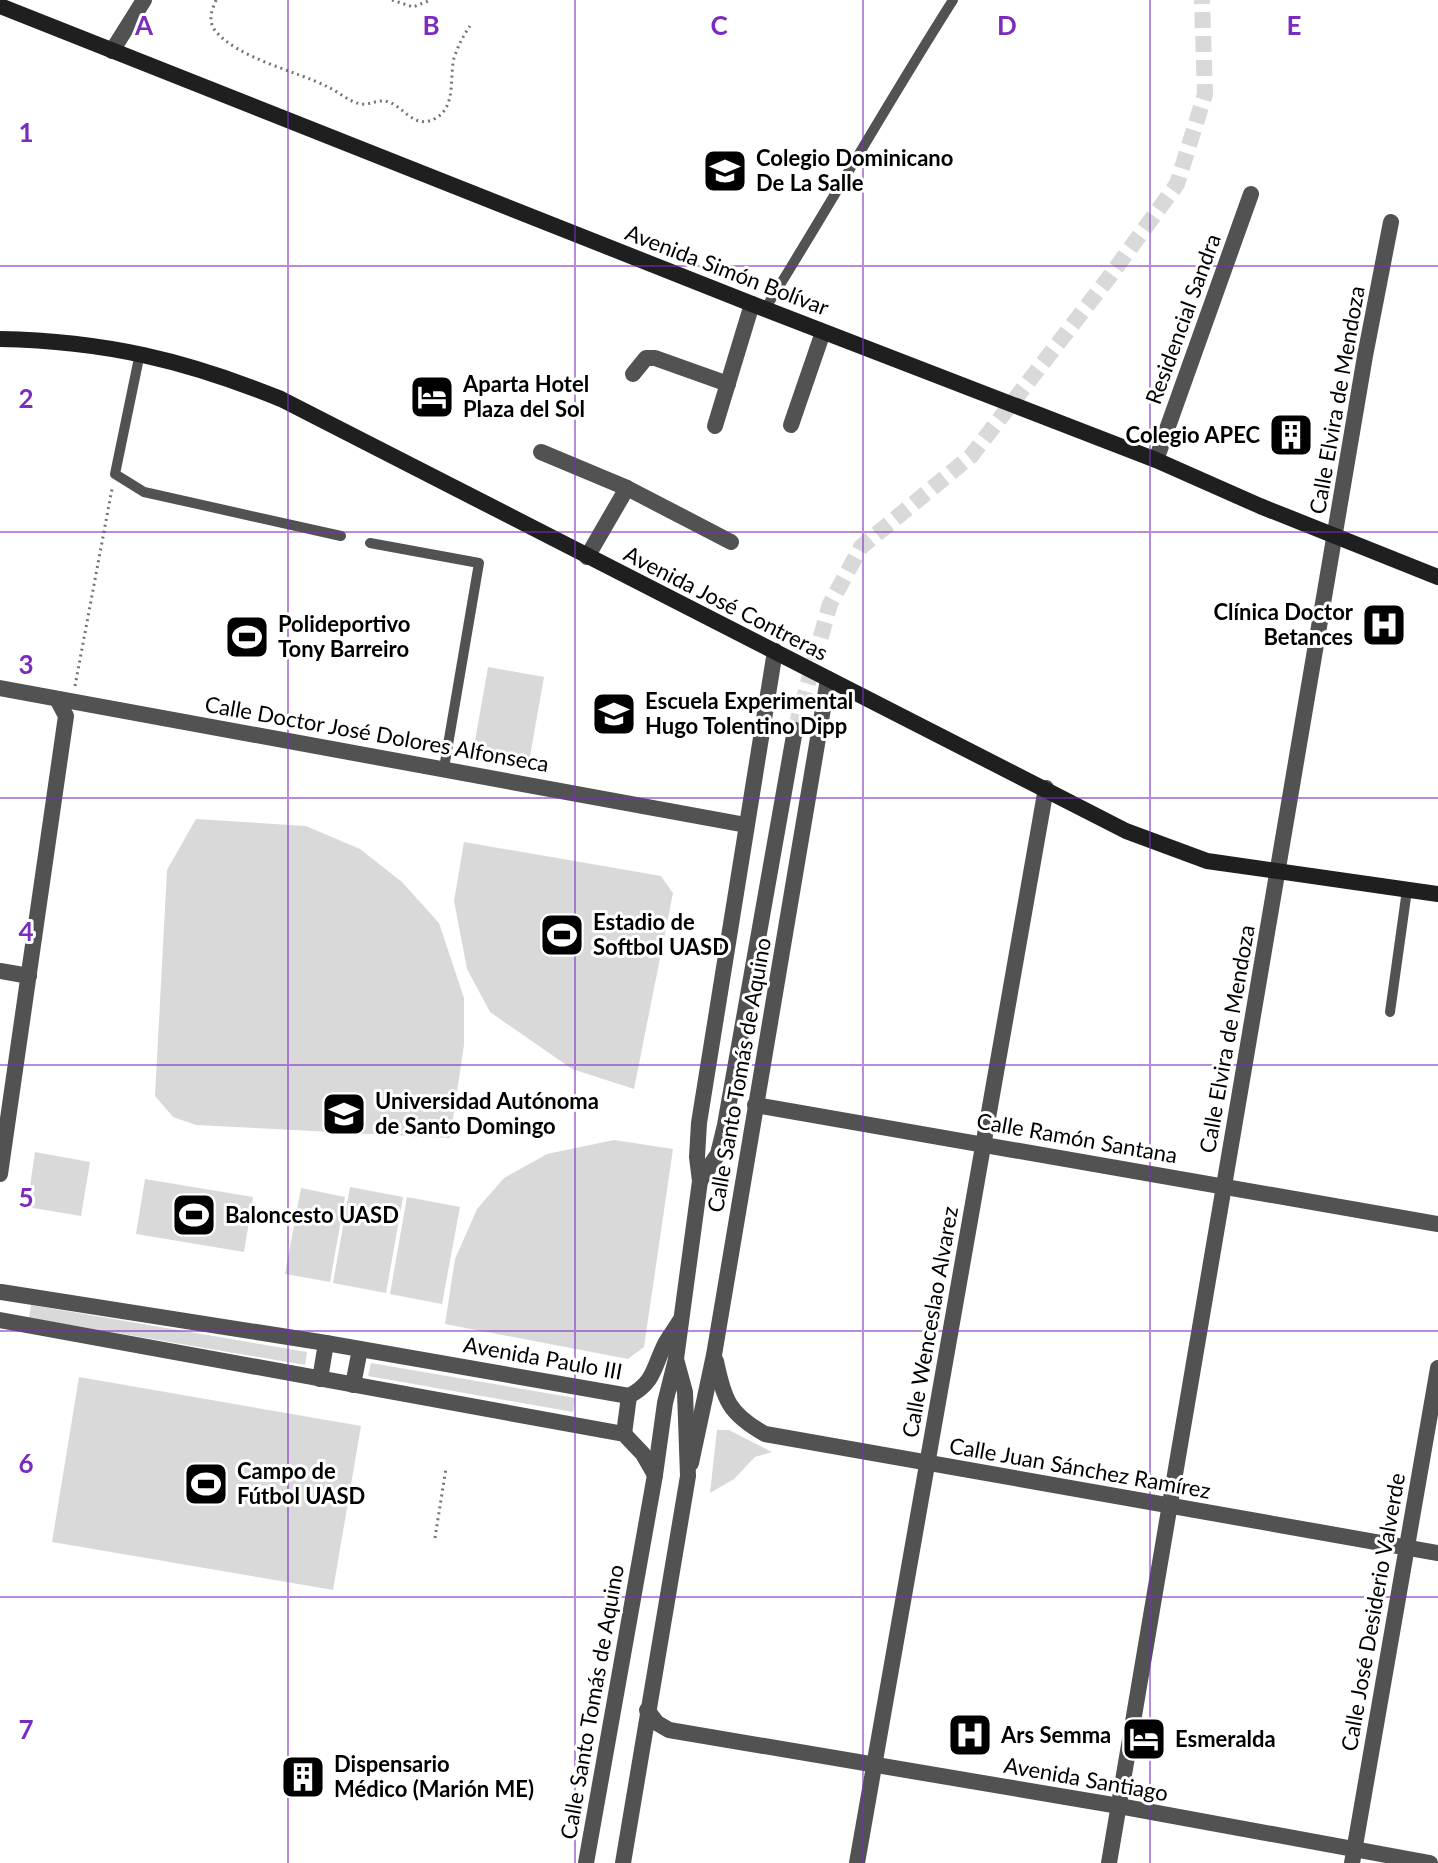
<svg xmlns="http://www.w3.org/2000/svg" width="1438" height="1863" viewBox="0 0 1438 1863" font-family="Lato,sans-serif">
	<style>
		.green { fill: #d9d9d9 }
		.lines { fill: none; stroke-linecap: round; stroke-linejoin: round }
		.tertiary-tunnel { stroke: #d9d9d9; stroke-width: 16; stroke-dasharray: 16 8; stroke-linecap: butt }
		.path { stroke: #747474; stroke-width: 3; stroke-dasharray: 2 4; stroke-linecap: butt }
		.service { stroke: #525252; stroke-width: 10 }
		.minor { stroke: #525252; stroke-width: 16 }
		.tertiary { stroke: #525252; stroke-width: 16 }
		.secondary { stroke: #1f1f1f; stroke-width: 16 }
		.grid { fill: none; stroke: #7b2cbf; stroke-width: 2; stroke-opacity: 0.55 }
		.labels { text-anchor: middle; stroke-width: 6; stroke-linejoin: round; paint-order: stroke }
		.poi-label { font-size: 22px; font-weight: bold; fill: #000; stroke: #fff; text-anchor: start }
		.street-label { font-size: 22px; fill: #000; stroke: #fff }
		.grid-label { font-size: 26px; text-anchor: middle; font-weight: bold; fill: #7b2cbf; stroke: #fff; stroke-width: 6; stroke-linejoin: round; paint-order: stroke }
	</style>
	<rect width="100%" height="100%" fill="#fff"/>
	<g class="green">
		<polygon points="488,667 544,677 529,762 473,752"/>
		<polygon points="196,819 306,826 360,849 402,882 439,923 464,998 464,1045 450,1138 196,1125 173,1117 155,1096 167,870"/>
		<polygon points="464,842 661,876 673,893 634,1089 572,1069 490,1012 467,969 454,901"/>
		<polygon points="614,1140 673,1149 644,1347 628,1359 445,1324 455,1259 477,1209 504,1178 547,1154"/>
		<polygon points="35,1152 90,1162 81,1216 27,1207"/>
		<polygon points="145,1179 253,1197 244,1252 136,1234"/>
		<polygon points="350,1187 403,1197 386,1293 333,1283"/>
		<polygon points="301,1188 345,1197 330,1282 285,1274"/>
		<polygon points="407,1197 460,1207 442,1304 390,1294"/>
		<polygon points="31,1305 307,1352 305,1365 29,1318"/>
		<polygon points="371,1363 575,1398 573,1412 368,1376"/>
		<polygon points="79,1377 361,1426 333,1590 52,1542"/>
		<polygon points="717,1430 729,1430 772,1452 755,1457 734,1479 710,1493"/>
	</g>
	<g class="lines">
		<polyline class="tertiary-tunnel" points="795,730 830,604 861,547 971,456 1110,276 1177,184 1205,94 1202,0"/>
		<g class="path">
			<path d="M 216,0 C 212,10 208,19 214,29 C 235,58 297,71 328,87 C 339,92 349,102 361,104 C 369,105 377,100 385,101 C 403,104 413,130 434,119 C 457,108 449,78 454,58 C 458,46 463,36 470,26"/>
			<polyline points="392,0 413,7 431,0"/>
			<polyline points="75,686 112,489"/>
			<polyline points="435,1538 446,1468"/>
		</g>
		<g class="service">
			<path d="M 765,309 C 829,207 888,102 953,0"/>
			<polyline points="140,353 115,474 144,492 341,536"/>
			<polyline points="370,543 479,563 444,768"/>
			<polyline points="1390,1012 1407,890"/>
		</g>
		<g class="minor">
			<polyline points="112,51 144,0"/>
			<polyline points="633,374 646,358 655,358 728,384"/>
			<polyline points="791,425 823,332"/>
			<polyline points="715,426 752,304"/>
			<polyline points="541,452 627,488"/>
			<polyline points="1156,460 1251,194"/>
			<polyline points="587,557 627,488 731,542"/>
			<polyline points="0,688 746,825"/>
			<polyline points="0,971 29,976"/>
			<polyline points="755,1105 1438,1224"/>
			<polyline points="0,1174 66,716 57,699"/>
			<path d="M 1,1292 L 326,1343 L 629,1396 C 655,1382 653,1368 665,1344 C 669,1337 675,1329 679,1322"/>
			<polyline points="0,1320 624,1434 643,1454 655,1475"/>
			<path d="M 716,1361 C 724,1400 729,1414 765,1434 L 1438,1553"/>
			<polyline points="320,1379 326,1343"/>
			<polyline points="353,1385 360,1349"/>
			<polyline points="624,1434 629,1396"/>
			<polyline points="691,1463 714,1355 828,679"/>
			<polyline points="857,1863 1046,788"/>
			<polyline points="1109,1863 1365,356 1391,222"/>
			<polyline points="1352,1863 1438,1368"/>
		</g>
		<g class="tertiary">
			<polyline points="700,1181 718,1154 725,1125 795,730"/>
			<polyline points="647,1710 657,1723 669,1730 1119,1806 1430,1863"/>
			<polyline points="586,1863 655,1475 665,1403 676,1359 700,1181 697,1157 699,1123 775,651"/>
			<polyline points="623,1863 688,1476 685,1392 676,1359"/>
		</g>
		<g class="secondary">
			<polyline points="0,6 752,304 1156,460 1260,506 1438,577"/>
			<path d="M 0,339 C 104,341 185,360 281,399 L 1126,831 L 1207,861 L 1438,894"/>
		</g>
	</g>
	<path class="grid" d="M 288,0 L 288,1863M 575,0 L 575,1863M 863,0 L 863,1863M 1150,0 L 1150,1863M 0,266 L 1438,266M 0,532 L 1438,532M 0,798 L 1438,798M 0,1065 L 1438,1065M 0,1331 L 1438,1331M 0,1597 L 1438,1597"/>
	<defs>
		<g id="school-square" transform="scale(2.3)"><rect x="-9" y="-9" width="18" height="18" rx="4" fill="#000" stroke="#fff"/><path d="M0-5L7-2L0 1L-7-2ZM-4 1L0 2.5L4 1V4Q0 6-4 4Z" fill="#fff"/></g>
		<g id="hotel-square" transform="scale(2.3)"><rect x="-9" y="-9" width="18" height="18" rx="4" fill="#000" stroke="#fff"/><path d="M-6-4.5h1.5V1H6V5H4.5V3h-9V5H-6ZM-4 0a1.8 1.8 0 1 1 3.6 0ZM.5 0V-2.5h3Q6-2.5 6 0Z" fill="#fff"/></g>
		<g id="building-square" transform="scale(2.3)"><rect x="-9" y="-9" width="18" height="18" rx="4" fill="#000" stroke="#fff"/><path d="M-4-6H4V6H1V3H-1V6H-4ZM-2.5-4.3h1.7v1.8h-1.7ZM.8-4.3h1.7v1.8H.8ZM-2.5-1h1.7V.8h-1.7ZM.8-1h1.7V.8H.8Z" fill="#fff"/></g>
		<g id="hospital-square" transform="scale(2.3)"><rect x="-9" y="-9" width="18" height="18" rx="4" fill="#000" stroke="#fff"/><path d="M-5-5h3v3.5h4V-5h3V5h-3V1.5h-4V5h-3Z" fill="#fff"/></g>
		<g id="stadium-square" transform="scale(2.3)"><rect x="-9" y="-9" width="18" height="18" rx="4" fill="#000" stroke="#fff"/><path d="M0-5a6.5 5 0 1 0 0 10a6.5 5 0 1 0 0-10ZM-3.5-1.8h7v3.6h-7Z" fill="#fff"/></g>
		<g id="university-square" transform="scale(2.3)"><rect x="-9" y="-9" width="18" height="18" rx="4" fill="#000" stroke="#fff"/><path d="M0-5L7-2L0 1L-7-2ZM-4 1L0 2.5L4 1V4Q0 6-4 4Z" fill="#fff"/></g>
	</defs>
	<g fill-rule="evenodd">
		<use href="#school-square" x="725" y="171"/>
		<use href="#hotel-square" x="432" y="397"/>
		<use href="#building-square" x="1291" y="435"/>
		<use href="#hospital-square" x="1384" y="625"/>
		<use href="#stadium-square" x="247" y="637"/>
		<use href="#school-square" x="614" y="714"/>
		<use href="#stadium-square" x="562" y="935"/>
		<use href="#university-square" x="344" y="1114"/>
		<use href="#stadium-square" x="194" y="1215"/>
		<use href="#stadium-square" x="206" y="1484"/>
		<use href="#hospital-square" x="970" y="1735"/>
		<use href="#hotel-square" x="1144" y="1739"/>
		<use href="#building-square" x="303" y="1777"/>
	</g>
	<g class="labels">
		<g class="poi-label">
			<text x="756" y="166">Colegio Dominicano<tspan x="756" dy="25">De La Salle</tspan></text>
			<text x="463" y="392">Aparta Hotel<tspan x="463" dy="25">Plaza del Sol</tspan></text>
			<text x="1260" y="443" text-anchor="end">Colegio APEC</text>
			<text x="1353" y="620" text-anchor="end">Clínica Doctor<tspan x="1353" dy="25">Betances</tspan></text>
			<text x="278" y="632">Polideportivo<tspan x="278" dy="25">Tony Barreiro</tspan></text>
			<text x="645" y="709">Escuela Experimental<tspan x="645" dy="25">Hugo Tolentino Dipp</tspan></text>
			<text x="593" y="930">Estadio de<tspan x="593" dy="25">Softbol UASD</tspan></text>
			<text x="375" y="1109">Universidad Autónoma<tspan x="375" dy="25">de Santo Domingo</tspan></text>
			<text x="225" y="1223">Baloncesto UASD</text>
			<text x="237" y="1479">Campo de<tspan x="237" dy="25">Fútbol UASD</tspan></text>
			<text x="1001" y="1743">Ars Semma</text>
			<text x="1175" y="1747">Esmeralda</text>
			<text x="334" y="1772">Dispensario<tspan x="334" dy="25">Médico (Marión ME)</tspan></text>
		</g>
		<g class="street-label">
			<text transform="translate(727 270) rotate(21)" y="8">Avenida Simón Bolívar</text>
			<text transform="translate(1183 319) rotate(-70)" y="8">Residencial Sandra</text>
			<text transform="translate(1337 400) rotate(-80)" y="8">Calle Elvira de Mendoza</text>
			<text transform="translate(726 603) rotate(27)" y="8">Avenida José Contreras</text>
			<text transform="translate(377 734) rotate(10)" y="8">Calle Doctor José Dolores Alfonseca</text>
			<text transform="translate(1227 1039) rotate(-80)" y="8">Calle Elvira de Mendoza</text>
			<text transform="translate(739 1075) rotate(-80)" y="8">Calle Santo Tomás de Aquino</text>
			<text transform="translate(1077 1138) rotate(10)" y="8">Calle Ramón Santana</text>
			<text transform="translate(930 1322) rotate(-80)" y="8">Calle Wenceslao Alvarez</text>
			<text transform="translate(543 1358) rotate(10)" y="8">Avenida Paulo III</text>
			<text transform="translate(1080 1468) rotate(10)" y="8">Calle Juan Sánchez Ramírez</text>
			<text transform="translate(1373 1612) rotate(-80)" y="8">Calle José Desiderio Valverde</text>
			<text transform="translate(592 1702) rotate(-80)" y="8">Calle Santo Tomás de Aquino</text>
			<text transform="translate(1086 1779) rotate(10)" y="8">Avenida Santiago</text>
		</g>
	</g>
	<g class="grid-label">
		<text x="144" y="35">A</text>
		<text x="431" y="35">B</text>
		<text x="719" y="35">C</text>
		<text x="1007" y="35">D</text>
		<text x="1294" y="35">E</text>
		<text x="26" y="142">1</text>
		<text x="26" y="408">2</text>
		<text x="26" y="674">3</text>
		<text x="26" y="941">4</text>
		<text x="26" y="1207">5</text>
		<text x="26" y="1473">6</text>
		<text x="26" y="1739">7</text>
	</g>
</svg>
